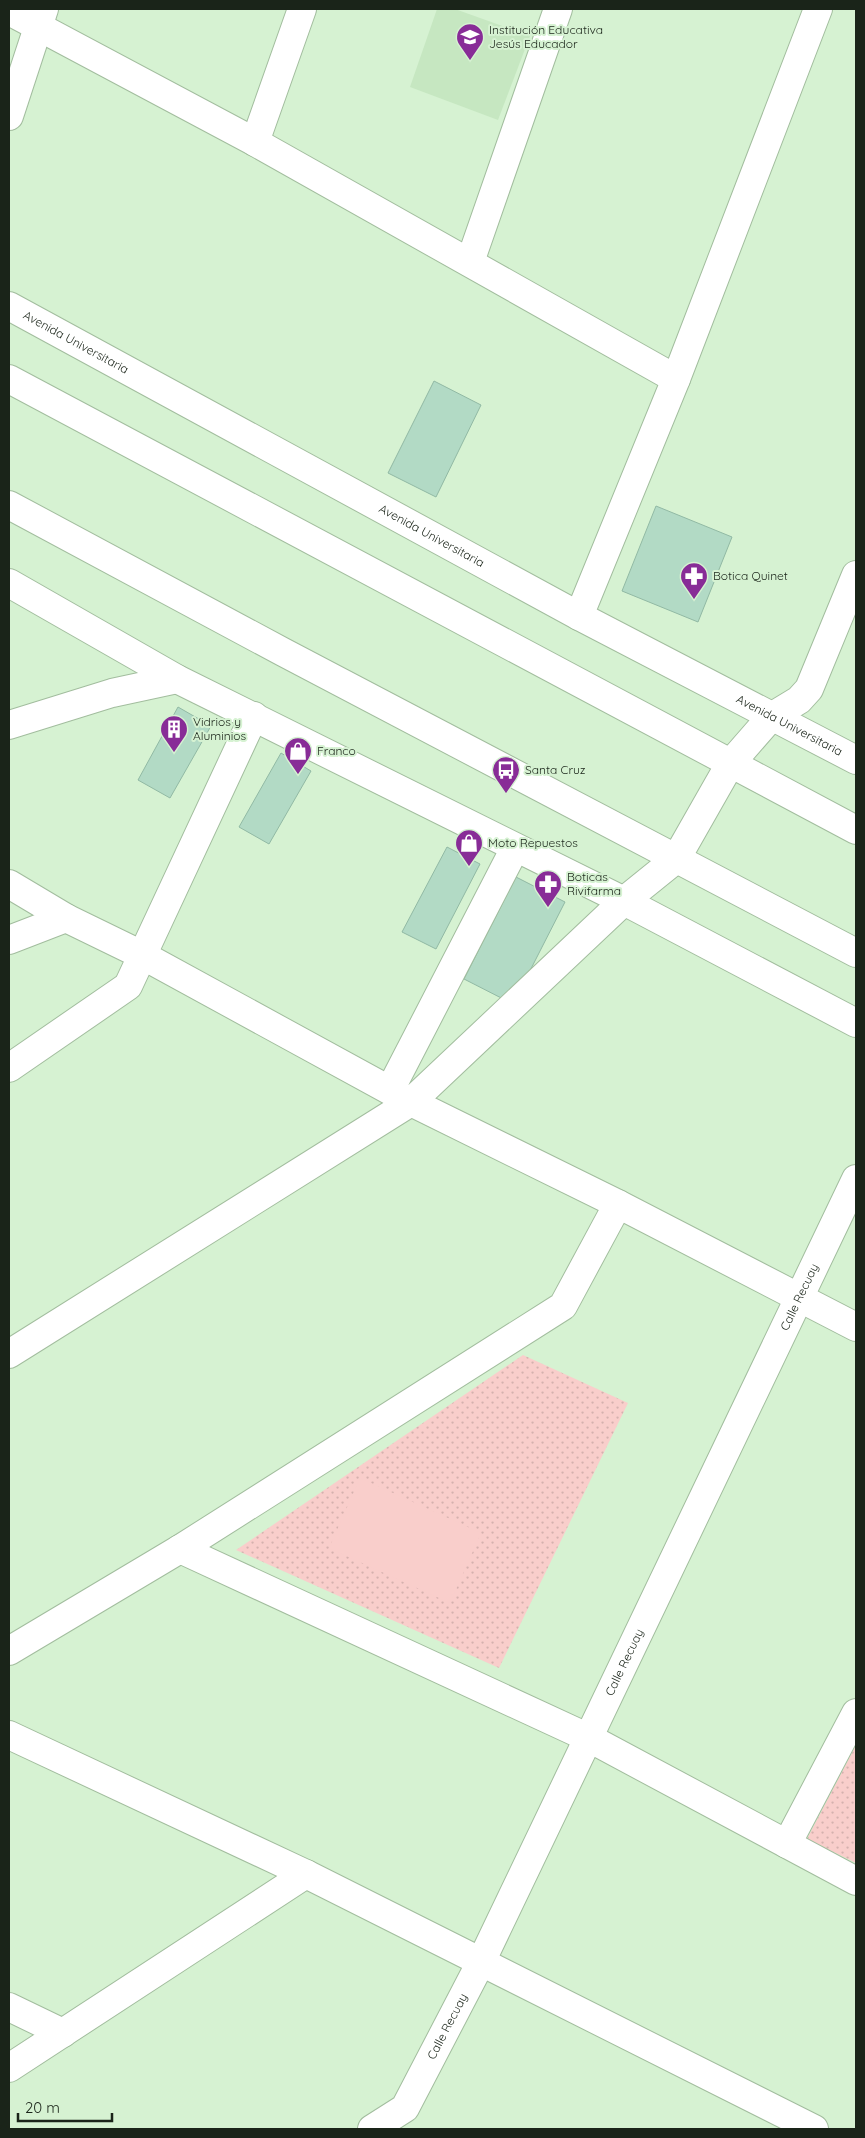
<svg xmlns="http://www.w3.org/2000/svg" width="865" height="2138" viewBox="0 0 865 2138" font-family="Quicksand,sans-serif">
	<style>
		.built { fill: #c6e7c1 }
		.grass { fill: url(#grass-dots) }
		.garden { fill: #f9cecb }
		.building { fill: #b2dac5; stroke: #91b9a4 }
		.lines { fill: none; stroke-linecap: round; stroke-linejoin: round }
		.street-casing { stroke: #a2bd9e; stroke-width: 30 }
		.secondary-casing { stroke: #a2bd9e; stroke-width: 30 }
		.street { stroke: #fff; stroke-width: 28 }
		.secondary { stroke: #fff; stroke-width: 28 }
		.labels { text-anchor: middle; stroke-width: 4; stroke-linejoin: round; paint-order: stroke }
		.poi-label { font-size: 12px; fill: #1a2419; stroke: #d6f2d2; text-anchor: start }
		.street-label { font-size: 12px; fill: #1a2419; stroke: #d6f2d2 }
	</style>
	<defs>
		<pattern id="grass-dots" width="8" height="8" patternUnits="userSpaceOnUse" patternTransform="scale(1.25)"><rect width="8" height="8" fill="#f9cecb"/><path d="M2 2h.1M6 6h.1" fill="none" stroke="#d5b1ae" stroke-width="1.8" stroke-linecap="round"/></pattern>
	</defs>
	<rect width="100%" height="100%" fill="#d6f2d2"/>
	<polygon class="built" points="437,9 455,9 530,36 498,120 410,87"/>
	<g class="grass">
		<polygon points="523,1355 628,1403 499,1668 236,1550"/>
		<polygon points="856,1745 856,1863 807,1839"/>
	</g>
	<polygon class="garden" points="360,1478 481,1533 450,1603 329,1548"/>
	<g class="building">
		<polygon points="434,381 481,405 436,497 388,473"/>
		<polygon points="656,506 732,537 698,622 622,591"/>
		<polygon points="178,707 211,726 170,798 138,780"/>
		<polygon points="281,753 311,771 269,844 239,827"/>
		<polygon points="447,847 480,864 436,949 402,932"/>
		<polygon points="516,877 565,902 513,1004 464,979"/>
	</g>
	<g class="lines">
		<g class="street-casing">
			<g id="street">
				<polyline points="9,11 255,142 676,379"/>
				<polyline points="9,116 44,9"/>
				<polyline points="255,142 302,9"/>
				<polyline points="470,262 558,9"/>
				<path id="s1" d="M 9,306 L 579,616 L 856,760"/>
				<polyline points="9,583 177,679 624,901 856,1023"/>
				<polyline points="579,616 676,379 818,9"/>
				<polyline points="9,725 112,693 177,679"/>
				<polyline points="9,884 66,918 142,955 411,1102 618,1204 856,1327"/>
				<polyline points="9,940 66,918"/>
				<polyline points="9,1068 128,986 254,716"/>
				<polyline points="390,1090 515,848"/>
				<polyline points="9,1354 411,1102 624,901 676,859 730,764 771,717 799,700 809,689 856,575"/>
				<polyline points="180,1549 589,1738 856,1881"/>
				<polyline points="9,1651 180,1549 563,1306 618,1204"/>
				<polyline points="9,1735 306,1874 814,2129"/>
				<polyline points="787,1844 856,1713"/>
				<polyline points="9,2007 63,2033"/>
				<polyline points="9,2068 306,1874"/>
				<path id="s2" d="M 372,2129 L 405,2108 L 481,1962 L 856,1179"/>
			</g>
		</g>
		<g class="secondary-casing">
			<g id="secondary">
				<polyline points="9,379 856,830"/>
				<polyline points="9,505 283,652 856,953"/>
			</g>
		</g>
		<use href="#street" class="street"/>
		<use href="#secondary" class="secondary"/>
	</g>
	<defs>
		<g id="school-pin" transform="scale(1.4375)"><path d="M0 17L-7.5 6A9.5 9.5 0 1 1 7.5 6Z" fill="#882c97" stroke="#d6f2d2"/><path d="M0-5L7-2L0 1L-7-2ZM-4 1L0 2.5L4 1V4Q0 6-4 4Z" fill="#fff"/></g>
		<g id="pharmacy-pin" transform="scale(1.4375)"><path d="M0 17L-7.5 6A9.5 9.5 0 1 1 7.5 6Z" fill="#882c97" stroke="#d6f2d2"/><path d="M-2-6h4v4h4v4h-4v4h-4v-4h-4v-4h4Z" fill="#fff"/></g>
		<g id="building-pin" transform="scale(1.4375)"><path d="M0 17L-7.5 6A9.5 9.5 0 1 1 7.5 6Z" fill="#882c97" stroke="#d6f2d2"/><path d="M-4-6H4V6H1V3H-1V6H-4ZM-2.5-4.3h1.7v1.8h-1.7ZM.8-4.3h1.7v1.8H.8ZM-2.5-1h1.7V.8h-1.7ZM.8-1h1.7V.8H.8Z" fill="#fff"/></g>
		<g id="shop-pin" transform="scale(1.4375)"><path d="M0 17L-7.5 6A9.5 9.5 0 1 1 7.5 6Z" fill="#882c97" stroke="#d6f2d2"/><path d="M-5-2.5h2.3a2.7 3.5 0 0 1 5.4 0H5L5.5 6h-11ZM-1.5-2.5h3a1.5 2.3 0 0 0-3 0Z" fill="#fff"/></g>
		<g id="bus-pin" transform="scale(1.4375)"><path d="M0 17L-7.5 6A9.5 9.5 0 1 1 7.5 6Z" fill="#882c97" stroke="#d6f2d2"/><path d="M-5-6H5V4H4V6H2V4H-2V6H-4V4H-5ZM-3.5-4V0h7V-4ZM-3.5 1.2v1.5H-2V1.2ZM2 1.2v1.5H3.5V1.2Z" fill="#fff"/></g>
	</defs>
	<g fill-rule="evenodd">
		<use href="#school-pin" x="470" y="37"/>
		<use href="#pharmacy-pin" x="694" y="576"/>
		<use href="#building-pin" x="174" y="729"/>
		<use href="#shop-pin" x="298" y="751"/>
		<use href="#bus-pin" x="506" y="770"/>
		<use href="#shop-pin" x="469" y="843"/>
		<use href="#pharmacy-pin" x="548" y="884"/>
	</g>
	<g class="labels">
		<g class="poi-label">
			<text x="489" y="34">Institución Educativa<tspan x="489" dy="14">Jesús Educador</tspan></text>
			<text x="713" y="580">Botica Quinet</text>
			<text x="193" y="726">Vidrios y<tspan x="193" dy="14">Aluminios</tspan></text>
			<text x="317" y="755">Franco</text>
			<text x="525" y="774">Santa Cruz</text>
			<text x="488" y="847">Moto Repuestos</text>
			<text x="567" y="881">Boticas<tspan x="567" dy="14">Rivifarma</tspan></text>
		</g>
		<g class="street-label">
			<text dy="4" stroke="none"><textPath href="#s1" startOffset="76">Avenida Universitaria</textPath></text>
			<text dy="4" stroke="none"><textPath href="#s1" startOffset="481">Avenida Universitaria</textPath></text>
			<text dy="4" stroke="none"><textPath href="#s1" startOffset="886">Avenida Universitaria</textPath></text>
			<text dy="4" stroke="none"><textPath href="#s2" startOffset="941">Calle Recuay</textPath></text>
			<text dy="4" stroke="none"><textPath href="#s2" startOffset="536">Calle Recuay</textPath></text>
			<text dy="4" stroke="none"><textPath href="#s2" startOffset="131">Calle Recuay</textPath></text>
		</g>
	</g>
	<rect width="865" height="2138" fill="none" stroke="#1a2419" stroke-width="20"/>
	<path d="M18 2113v8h94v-8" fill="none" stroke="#1a2419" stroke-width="2.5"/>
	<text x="25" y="2113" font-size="15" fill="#1a2419" stroke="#d6f2d2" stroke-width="4" paint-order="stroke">20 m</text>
</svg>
